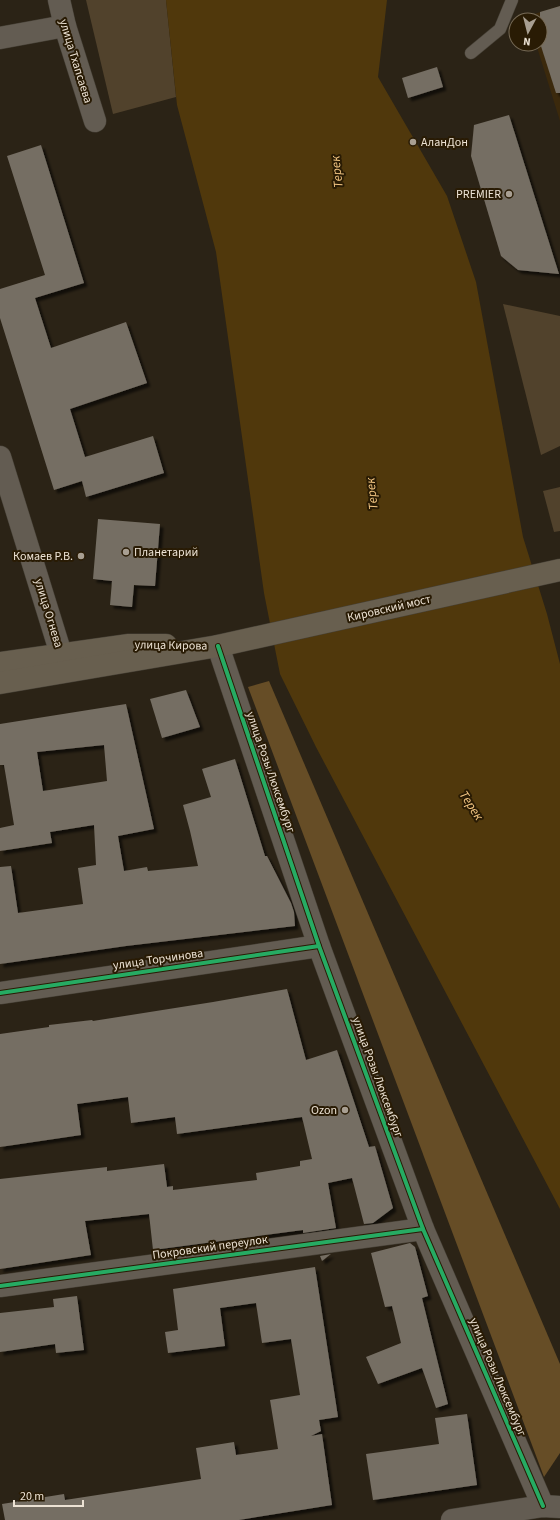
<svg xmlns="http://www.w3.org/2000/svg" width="560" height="1520" viewBox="0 0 560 1520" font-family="'Source Sans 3',sans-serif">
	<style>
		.built { fill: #3b290c }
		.green { fill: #51422c }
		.forest { fill: #664d26 }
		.water { fill: #50380c }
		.building { fill: #756e63; fill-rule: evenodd; filter: url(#shadow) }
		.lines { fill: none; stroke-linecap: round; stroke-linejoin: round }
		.lane-casing { stroke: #464036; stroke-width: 13 }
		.street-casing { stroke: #464036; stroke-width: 23 }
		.primary-casing { stroke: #464036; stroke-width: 23 }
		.lane { stroke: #635c52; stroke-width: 12 }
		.street { stroke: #635c52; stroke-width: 22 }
		.primary { stroke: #685f4f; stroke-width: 22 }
		.cycleway-casing { stroke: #291b04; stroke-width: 6 }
		.cycleway { stroke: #26ab63; stroke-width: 4 }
		.poi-dot { fill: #a89f92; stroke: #291b04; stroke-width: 1.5 }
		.labels { text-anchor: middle; stroke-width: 4; stroke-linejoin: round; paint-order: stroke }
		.street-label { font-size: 12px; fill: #ece2d4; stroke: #291b04 }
		.poi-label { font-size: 12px; fill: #ece2d4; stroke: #291b04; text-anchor: end }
		.water-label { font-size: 13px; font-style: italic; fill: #f7c985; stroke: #291b04 }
	</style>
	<defs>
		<filter id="shadow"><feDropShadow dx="3.5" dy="3.5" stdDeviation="1" flood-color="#0009"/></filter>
	</defs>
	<rect width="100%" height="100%" fill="#2b2316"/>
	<polygon class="built" points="560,6 560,121 536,44 540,44 540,20 529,20 528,16"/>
	<g class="green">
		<polygon points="86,0 166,0 176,97 113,114"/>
		<polygon points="503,304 560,316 560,446 541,455"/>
		<polygon points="560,487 560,531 554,532 543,491"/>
	</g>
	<polygon class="forest" points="269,681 560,1364 560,1453 544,1477 248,687"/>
	<polygon class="water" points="166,0 387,0 378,77 447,196 476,282 523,537 547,614 560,664 560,1209 316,747 280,674 264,593 216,252 177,105"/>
	<g class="building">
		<polygon points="560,6 560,93 556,93 540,43 540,12"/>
		<polygon points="437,67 443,87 408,98 402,78"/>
		<polygon points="509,115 559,274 518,270 501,256 471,156 474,125"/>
		<polygon points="41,145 84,283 35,298 51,348 126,322 147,383 70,409 85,457 153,436 164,473 86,497 82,481 54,490 0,318 0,289 45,275 7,156"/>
		<polygon points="98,519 160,524 155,586 134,585 132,607 110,605 112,581 93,579"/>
		<polygon points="186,690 200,727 162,738 150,699"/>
		<path d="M 126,704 L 154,829 L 118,836 L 124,871 L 147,867 L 148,871 L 198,866 L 190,831 L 183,805 L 211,797 L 202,769 L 235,759 L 265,856 L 267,856 L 291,903 L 294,912 L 295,926 L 126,946 L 0,964 L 0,867 L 11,866 L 18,913 L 83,904 L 78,868 L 96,865 L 94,825 L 50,832 L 52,843 L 0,851 L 0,828 L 14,825 L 4,765 L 0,765 L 0,724 ZM 104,745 L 107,781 L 43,791 L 37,752 Z"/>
		<polygon points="287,989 306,1060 337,1050 369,1147 375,1146 393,1208 373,1223 364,1224 352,1178 328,1183 336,1228 303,1233 303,1230 153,1250 149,1214 85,1221 91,1255 0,1269 0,1179 107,1167 107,1171 164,1164 167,1187 173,1186 173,1190 257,1180 256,1173 300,1166 300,1161 312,1159 302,1117 177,1134 175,1117 131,1123 128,1097 77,1104 81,1135 0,1147 0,1034 49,1027 49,1025 92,1020 93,1021 213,1002"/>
		<polygon points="410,1243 415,1247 428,1296 422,1298 448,1404 436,1408 422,1368 378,1384 366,1357 401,1343 392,1306 385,1307 371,1253"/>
		<polygon points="331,1254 322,1261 320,1256"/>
		<polygon points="315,1267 338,1417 319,1420 321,1431 311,1436 322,1434 332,1505 239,1520 5,1520 2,1504 64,1494 65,1500 201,1479 196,1448 234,1442 236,1455 278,1449 270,1400 300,1395 291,1339 262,1343 256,1303 220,1308 225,1346 168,1353 165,1332 178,1330 173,1289"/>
		<polygon points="77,1296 84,1350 56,1353 55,1344 0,1352 0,1313 54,1307 53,1299"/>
		<polygon points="467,1414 477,1485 373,1500 366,1454 439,1444 435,1418"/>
	</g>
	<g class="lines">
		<g class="lane-casing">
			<polyline id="lane" points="471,53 500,29 512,0"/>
		</g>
		<g class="street-casing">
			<g id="street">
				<polyline points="59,0 65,26 95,121"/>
				<polyline points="0,38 65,26"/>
				<polyline points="0,457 61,654"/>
				<polyline points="218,646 319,946 423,1229 543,1506"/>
				<polyline points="0,993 319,946"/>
				<polyline points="0,1286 423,1229"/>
				<polyline points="452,1520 543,1506 560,1507"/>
			</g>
		</g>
		<g class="primary-casing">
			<g id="primary">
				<polyline points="0,663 129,645 166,645"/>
				<polyline points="0,683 218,646 560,570"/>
			</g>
		</g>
		<use href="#lane" class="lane"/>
		<use href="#street" class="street"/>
		<use href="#primary" class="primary"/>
		<g class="cycleway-casing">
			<g id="cycleway">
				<polyline points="218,646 319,946 423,1229 543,1506"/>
				<polyline points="0,993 319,946"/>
				<polyline points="0,1286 423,1229"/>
			</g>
		</g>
		<use href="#cycleway" class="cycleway"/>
	</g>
	<g class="poi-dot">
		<circle cx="413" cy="142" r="4"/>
		<circle cx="509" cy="194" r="4"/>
		<circle cx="126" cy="552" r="4"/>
		<circle cx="81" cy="556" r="4"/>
		<circle cx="345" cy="1110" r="4"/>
	</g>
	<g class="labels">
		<g class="street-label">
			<text transform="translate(76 61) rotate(73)" y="4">улица Тхапсаева</text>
			<text transform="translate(389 608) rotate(-13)" y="4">Кировский мост</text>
			<text transform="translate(49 613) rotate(73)" y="4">улица Огнева</text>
			<text transform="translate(171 645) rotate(1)" y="4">улица Кирова</text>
			<text transform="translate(271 772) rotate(71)" y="4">улица Розы Люксембург</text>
			<text transform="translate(158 959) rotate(-8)" y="4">улица Торчинова</text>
			<text transform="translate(378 1077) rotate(70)" y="4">улица Розы Люксембург</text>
			<text transform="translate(210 1247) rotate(-8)" y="4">Покровский переулок</text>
			<text transform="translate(498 1377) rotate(67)" y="4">улица Розы Люксембург</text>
		</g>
		<g class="poi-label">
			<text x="421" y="146" text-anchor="start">АланДон</text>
			<text x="501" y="198">PREMIER</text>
			<text x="134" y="556" text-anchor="start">Планетарий</text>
			<text x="73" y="560">Комаев Р.В.</text>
			<text x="337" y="1114">Ozon</text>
		</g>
		<g class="water-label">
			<text transform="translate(336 172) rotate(-96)" y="5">Терек</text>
			<text transform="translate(371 494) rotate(-96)" y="5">Терек</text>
			<text transform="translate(472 805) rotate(57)" y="5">Терек</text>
		</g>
	</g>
	<g transform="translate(528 32) rotate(187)"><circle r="19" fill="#291b04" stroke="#776b57"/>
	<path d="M0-3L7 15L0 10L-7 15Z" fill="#a89f92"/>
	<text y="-6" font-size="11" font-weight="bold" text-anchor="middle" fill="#ece2d4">N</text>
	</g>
	<path d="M14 1500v6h69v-6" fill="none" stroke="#ece2d4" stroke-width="2"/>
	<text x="20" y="1500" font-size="12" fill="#ece2d4" stroke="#291b04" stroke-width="3" paint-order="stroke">20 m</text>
</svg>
